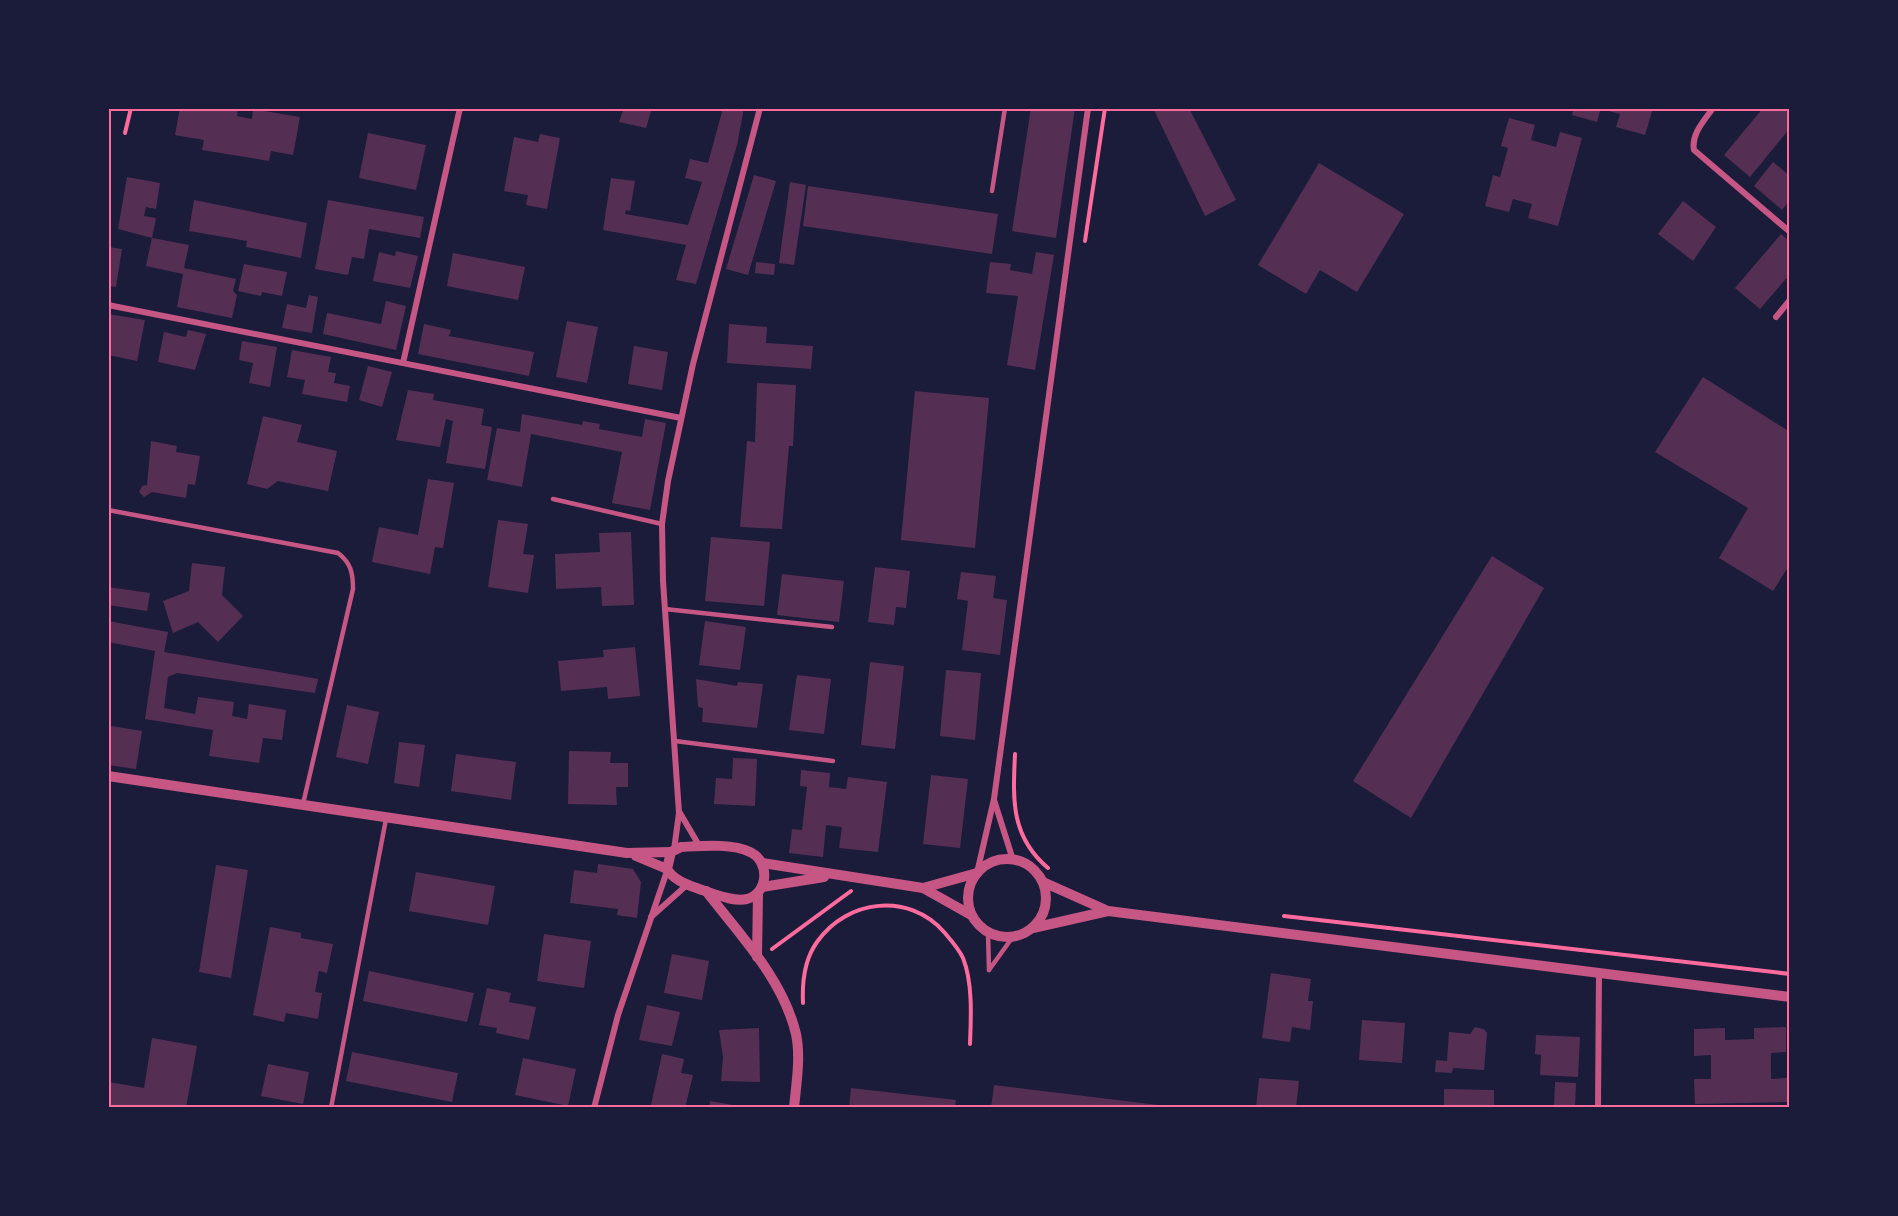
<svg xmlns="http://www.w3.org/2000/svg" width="1898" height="1216" viewBox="0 0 1898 1216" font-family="Ubuntu,sans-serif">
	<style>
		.building { fill: #542f53 }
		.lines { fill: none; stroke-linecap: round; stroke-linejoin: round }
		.path { stroke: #ff6b9d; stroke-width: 4 }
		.service { stroke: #c65784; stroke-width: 4.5 }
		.minor { stroke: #c65784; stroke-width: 6 }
		.tertiary { stroke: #c65784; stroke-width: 10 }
		.neatline { fill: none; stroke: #ff6b9d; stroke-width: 2 }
	</style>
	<rect width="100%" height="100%" fill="#1b1b3a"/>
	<g class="building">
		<polygon points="180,108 238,108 237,116 252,119 253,109 300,117 293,155 271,151 269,161 202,150 204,140 175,135"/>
		<polygon points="624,108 652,108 646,128 619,122"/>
		<polygon points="723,108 744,108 737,145 696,284 676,280 686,245 603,230 611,178 635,181 630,211 626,210 625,214 688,225 702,182 685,178 690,159 708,163"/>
		<polygon points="1031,108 1075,108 1056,238 1012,231"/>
		<polygon points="1153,108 1189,108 1236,200 1205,216"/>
		<polygon points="1574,108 1601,108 1597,122 1572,115"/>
		<polygon points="1653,108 1645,135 1616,127 1620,114 1601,109"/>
		<polygon points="1763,108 1790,108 1790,128 1750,177 1724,155"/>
		<polygon points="1509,118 1535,125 1531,140 1556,147 1560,132 1582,138 1558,226 1528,218 1532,204 1513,199 1509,212 1485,206 1493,175 1500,177 1508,148 1501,146"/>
		<polygon points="368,133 426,145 416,190 359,178"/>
		<polygon points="540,134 560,138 547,209 526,205 528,195 504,191 514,137 538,142"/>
		<polygon points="1773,162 1790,176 1790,200 1782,210 1754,186"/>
		<polygon points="1319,163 1404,214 1357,292 1320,270 1306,294 1258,265"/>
		<polygon points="754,175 776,181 748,275 726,269"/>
		<polygon points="127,177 160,183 156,209 146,207 144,216 156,218 152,238 118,229"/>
		<polygon points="790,182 806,185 794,265 779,263"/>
		<polygon points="808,186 998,214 992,254 803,226"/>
		<polygon points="194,200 307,223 301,258 246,247 247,241 189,231"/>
		<polygon points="328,200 424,217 420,238 369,229 364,259 352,257 348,275 315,269"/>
		<polygon points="1683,201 1716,227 1693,261 1658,234"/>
		<polygon points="1781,234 1790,242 1790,274 1760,309 1735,288"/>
		<polygon points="152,238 189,245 184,268 236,279 233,291 237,295 232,318 177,307 183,274 146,266"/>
		<polygon points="108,247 122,249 116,287 108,286"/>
		<polygon points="396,251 418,256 410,288 373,281 379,252 395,256"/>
		<polygon points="1036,252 1054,255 1035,370 1007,365 1018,296 986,293 990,262 1011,264 1010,270 1032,274"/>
		<polygon points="453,253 525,267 518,300 447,286"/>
		<polygon points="756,262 775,264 774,275 755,273"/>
		<polygon points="244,264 287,272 282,296 262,292 261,296 238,291"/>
		<polygon points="309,295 318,297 312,333 282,328 287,304 306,308"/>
		<polygon points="386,301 406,306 396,350 323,334 327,313 381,324"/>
		<polygon points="108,314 145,320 137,361 108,355"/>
		<polygon points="567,321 598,327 587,383 556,377"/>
		<polygon points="424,324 451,330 449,336 534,352 529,376 418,354"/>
		<polygon points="729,324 767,327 766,343 813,346 811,369 727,363"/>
		<polygon points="188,330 206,334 195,370 158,362 164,332 186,337"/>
		<polygon points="242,341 277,347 270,387 249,383 253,363 239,360"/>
		<polygon points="634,346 668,352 662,390 628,384"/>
		<polygon points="292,350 331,357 328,372 336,373 334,383 350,386 347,402 302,394 305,380 287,377"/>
		<polygon points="368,366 392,372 382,407 359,400"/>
		<polygon points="1703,377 1790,432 1790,564 1773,591 1719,558 1748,508 1655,452"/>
		<polygon points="757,383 796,385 793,446 789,446 782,529 740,527 747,441 755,442"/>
		<polygon points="408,390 434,394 433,400 484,409 481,425 492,427 485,469 446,463 453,421 446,419 440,447 396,440"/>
		<polygon points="915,391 989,398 975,548 901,540"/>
		<polygon points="522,414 582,425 583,421 600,424 599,429 642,437 645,419 666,423 650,510 612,503 622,452 531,434 522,487 487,480 497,428 520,432"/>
		<polygon points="263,416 302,425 297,442 337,451 328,491 278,481 267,489 247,484"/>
		<polygon points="151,441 177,446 176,452 200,456 195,485 188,484 186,498 152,492 144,497 139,492 142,486 147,485"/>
		<polygon points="428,479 454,483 443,548 435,547 430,574 372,562 379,527 418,535"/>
		<polygon points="498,520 528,524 523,554 534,555 528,593 488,587"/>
		<polygon points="631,532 634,605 602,606 601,587 556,589 555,554 600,552 599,533"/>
		<polygon points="711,537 770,542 764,606 705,601"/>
		<polygon points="1492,556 1544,588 1411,818 1353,781"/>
		<polygon points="192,563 225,567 222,595 243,616 218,642 198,622 173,633 163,601 189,591"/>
		<polygon points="875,567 910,571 906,608 896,607 894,625 868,622"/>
		<polygon points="961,572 996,576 993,598 1007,600 1000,655 962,650 968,601 957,599"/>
		<polygon points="782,574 844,581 839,622 777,615"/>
		<polygon points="108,587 150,593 147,611 108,605"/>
		<polygon points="108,621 168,632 164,652 318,679 315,693 177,673 168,677 164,708 195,714 198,697 234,702 232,716 247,719 249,704 286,710 282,740 263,738 259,763 209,756 213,730 145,719 155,651 108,642"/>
		<polygon points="705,621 746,627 740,670 699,665"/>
		<polygon points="635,647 640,696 608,699 607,687 561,691 558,661 604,657 603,650"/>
		<polygon points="870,662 904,666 895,749 861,745"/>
		<polygon points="946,670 981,673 975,740 940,736"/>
		<polygon points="797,675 831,679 824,734 789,730"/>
		<polygon points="696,679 737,686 738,682 763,684 757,728 702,722 703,708 698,707"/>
		<polygon points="347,705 379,712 368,764 336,757"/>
		<polygon points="111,726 142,731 136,769 108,765"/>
		<polygon points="399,742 425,745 419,787 394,783"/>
		<polygon points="569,751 611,752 610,763 628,763 628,787 616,787 617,805 568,804"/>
		<polygon points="456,754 516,762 511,800 451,791"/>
		<polygon points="733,758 757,759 755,806 714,804 716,778 732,779"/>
		<polygon points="801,770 830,773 829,787 846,789 848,777 887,782 878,852 839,848 842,827 826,825 823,857 789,853 792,829 802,830 807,787 800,786"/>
		<polygon points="931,775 968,779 960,848 923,844"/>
		<polygon points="598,864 633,869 641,882 637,918 617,915 618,909 570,903 574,870 597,873"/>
		<polygon points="216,865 248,870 231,978 199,972"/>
		<polygon points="416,872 495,886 488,925 409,911"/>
		<polygon points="270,927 301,933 301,938 333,944 327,973 319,971 315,992 322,993 318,1019 286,1013 284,1022 253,1015"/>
		<polygon points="544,934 591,941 584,988 537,981"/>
		<polygon points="672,954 709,961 702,1000 664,993"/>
		<polygon points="369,971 474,993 467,1022 363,1001"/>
		<polygon points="1271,973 1311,979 1308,1001 1313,1001 1310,1030 1292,1027 1290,1042 1262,1038"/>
		<polygon points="487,988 511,993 509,1002 536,1007 529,1040 496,1033 497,1028 479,1025"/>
		<polygon points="647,1005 680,1012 672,1046 639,1040"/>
		<polygon points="1362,1020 1405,1023 1402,1063 1359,1060"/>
		<polygon points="1475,1027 1484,1029 1487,1033 1484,1070 1453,1068 1452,1073 1435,1072 1436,1060 1447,1061 1449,1032 1470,1034"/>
		<polygon points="1786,1027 1786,1052 1771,1053 1771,1079 1787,1078 1787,1102 1695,1104 1694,1079 1711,1079 1711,1055 1694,1056 1694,1029 1725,1028 1725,1040 1754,1039 1754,1028"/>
		<polygon points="759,1028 760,1082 721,1081 723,1057 719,1030"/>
		<polygon points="1536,1035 1580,1037 1578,1077 1540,1075 1541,1055 1535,1054"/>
		<polygon points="152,1038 197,1046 186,1108 108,1108 109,1082 144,1088"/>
		<polygon points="352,1052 458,1073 452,1102 346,1081"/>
		<polygon points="662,1054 684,1059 681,1073 693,1075 685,1108 651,1105"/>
		<polygon points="523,1058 576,1069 568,1106 515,1095"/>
		<polygon points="268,1064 309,1072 303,1104 261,1096"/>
		<polygon points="1259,1078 1299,1081 1296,1108 1256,1108"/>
		<polygon points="1555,1082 1576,1083 1575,1108 1554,1108"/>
		<polygon points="994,1085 1175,1107 1175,1108 991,1108"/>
		<polygon points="851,1088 956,1100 955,1108 849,1108"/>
		<polygon points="1444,1089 1494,1090 1494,1108 1444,1108"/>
		<polygon points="710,1101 745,1107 745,1108 709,1108"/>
	</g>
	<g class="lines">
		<g class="path">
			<polyline points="125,133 131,108"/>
			<polyline points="1085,241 1105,108"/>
			<path d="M 1015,754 C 1013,798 1010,836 1048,868"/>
			<polyline points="1284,916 1790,974"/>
			<polyline points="772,949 851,891"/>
			<path d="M 803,1003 C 802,982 804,960 817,942 C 847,899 909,892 944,932 C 950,939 959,949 963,958 C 973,983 971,1018 970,1044"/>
		</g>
		<g class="service">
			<polyline points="992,191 1005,108"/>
			<polyline points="553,499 662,524"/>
			<path d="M 108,510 L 338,553 C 351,563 353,573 353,589 L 303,804"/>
			<polyline points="665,609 832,627"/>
			<polyline points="675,741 833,761"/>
			<polyline points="988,933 989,970"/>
			<polyline points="989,970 1012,938"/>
			<polyline points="331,1108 386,819"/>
		</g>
		<g class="minor">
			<path d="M 1713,108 C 1704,121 1691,134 1694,150 L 1790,232"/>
			<polyline points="108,305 681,418"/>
			<polyline points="1776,317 1790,300"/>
			<polyline points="403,363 460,108"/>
			<polyline points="994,800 1013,860"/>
			<polyline points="680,813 700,847"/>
			<polyline points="674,850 679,813 663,581 662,524 668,481 693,364 760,108"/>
			<polyline points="977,873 994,799 1088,108"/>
			<polyline points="651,917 688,884"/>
			<polyline points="594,1108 618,1015 667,871"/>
			<polyline points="1598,1108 1599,973"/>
		</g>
		<g class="tertiary">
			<polyline points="108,776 627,853 671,852"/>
			<path d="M 681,847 C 701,846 732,843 750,852 C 770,861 769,893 747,899 C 733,902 715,894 702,890 C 689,885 674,881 667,869 L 671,852 Z"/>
			<polyline points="636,856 667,869"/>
			<circle cx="1007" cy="898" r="39"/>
			<polyline points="762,863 923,888 971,915"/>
			<polyline points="1043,882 1108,911 1790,997"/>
			<polyline points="762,887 824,877"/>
			<polyline points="923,888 977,873"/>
			<path d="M 706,891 C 740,935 783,979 796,1034 C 801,1058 796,1085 794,1108"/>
			<polyline points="1033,928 1108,911"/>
			<polyline points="757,957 758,893"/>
		</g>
	</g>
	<rect width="1898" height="1216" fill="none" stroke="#1b1b3a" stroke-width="219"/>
	<rect x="110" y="110" width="1678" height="996" class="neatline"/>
</svg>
